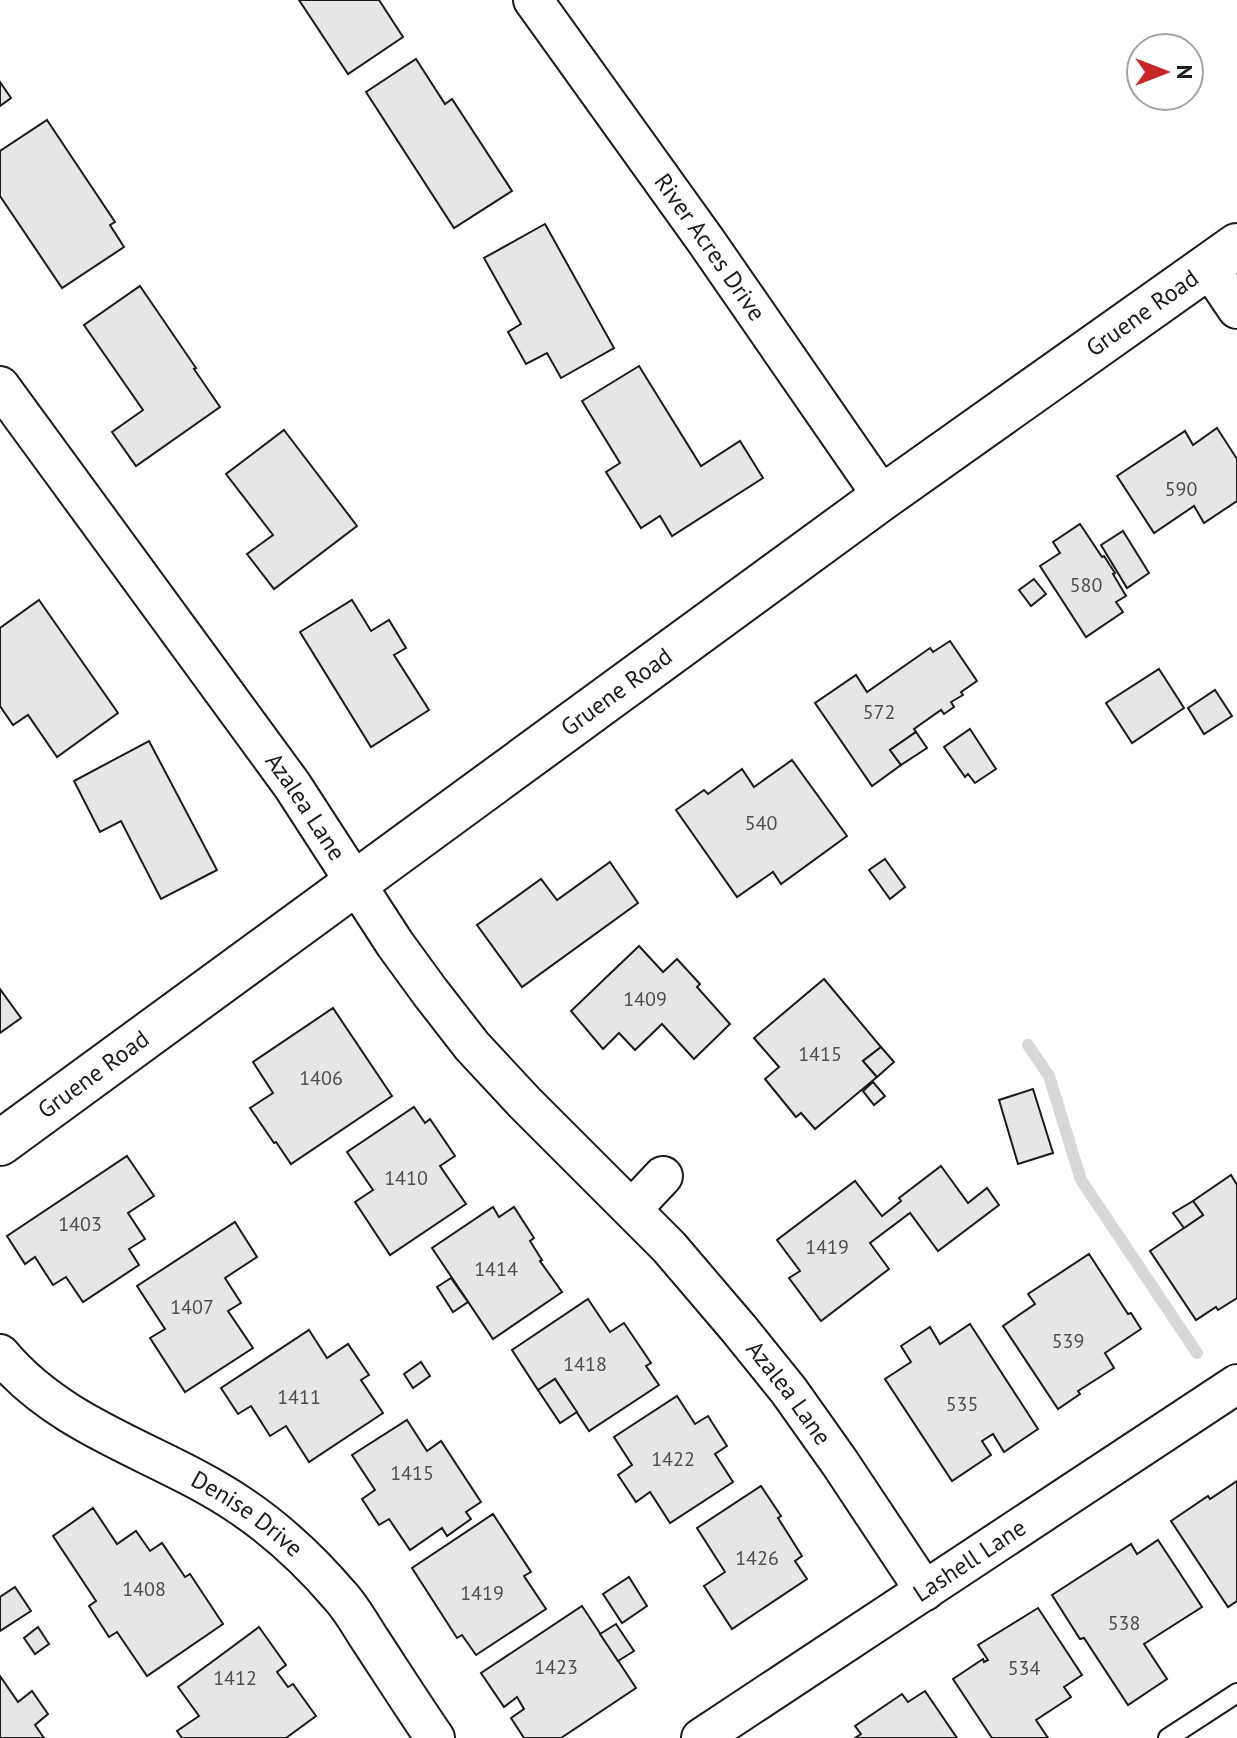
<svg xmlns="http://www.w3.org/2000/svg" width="1237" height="1738" viewBox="0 0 1237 1738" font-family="'PT Sans',sans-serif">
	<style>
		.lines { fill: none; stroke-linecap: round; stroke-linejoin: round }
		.stream { stroke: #d7d7d7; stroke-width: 12 }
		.building { fill: #e6e6e6; stroke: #1a1a1a; stroke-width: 2 }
		.lane-casing { stroke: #1a1a1a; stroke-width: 22 }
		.street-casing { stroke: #1a1a1a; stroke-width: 42 }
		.secondary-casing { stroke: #1a1a1a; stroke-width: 48 }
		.lane { stroke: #fff; stroke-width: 18 }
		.street { stroke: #fff; stroke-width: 38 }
		.secondary { stroke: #fff; stroke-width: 44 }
		.labels { text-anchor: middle; stroke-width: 6; stroke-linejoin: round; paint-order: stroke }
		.number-label { font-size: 20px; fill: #4d4d4d }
		.street-label { font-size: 24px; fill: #1a1a1a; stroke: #fff }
	</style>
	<rect width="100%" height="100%" fill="#fff"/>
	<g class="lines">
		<polyline class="stream" points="1028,1045 1049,1076 1081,1180 1197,1353"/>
	</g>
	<g class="building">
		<polygon points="299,0 379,0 403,37 348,74"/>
		<polygon points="416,59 445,104 452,99 512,191 454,228 366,92"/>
		<polygon points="0,82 11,98 0,106"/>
		<polygon points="47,120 115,222 110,225 124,247 62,288 0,196 0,151"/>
		<polygon points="545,224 614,348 561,378 547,353 526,364 508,332 521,324 484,258"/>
		<polygon points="140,286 196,368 194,369 220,407 136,466 112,432 143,410 84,325"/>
		<polygon points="639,366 701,466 740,441 763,478 672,536 660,516 641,528 606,472 620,463 582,401"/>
		<polygon points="1217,428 1237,459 1237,501 1204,523 1194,506 1154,533 1117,476 1185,431 1193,445"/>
		<polygon points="284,430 357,526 274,589 247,554 273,535 226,474"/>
		<polygon points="1080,524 1102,557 1104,556 1115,573 1113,574 1126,596 1116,602 1123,612 1086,637 1040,566 1060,553 1053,542"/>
		<polygon points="1123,531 1149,573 1127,588 1101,545"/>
		<polygon points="1034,579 1046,594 1031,606 1019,590"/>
		<polygon points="39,600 118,713 57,757 28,715 13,725 0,706 0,628"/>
		<polygon points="352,600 371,631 389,620 406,648 394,655 429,710 371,747 300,632"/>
		<polygon points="950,641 977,681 961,692 963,695 951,702 954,707 944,714 941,710 914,729 916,732 890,750 901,765 872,786 815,703 856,675 867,692 930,648 933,652"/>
		<polygon points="1159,669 1184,708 1132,743 1106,703"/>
		<polygon points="1215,690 1232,716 1204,734 1188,708"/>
		<polygon points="970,729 996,769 975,783 968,774 965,777 944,747"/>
		<polygon points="916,732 927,748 901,765 890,750"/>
		<polygon points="149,741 217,870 161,899 121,821 100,832 74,781"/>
		<polygon points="792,760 847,836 781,884 773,872 737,897 676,810 704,790 708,794 742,769 754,787"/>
		<polygon points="885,859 905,887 890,899 869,870"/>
		<polygon points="610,862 638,903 522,987 477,925 541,879 557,900"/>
		<polygon points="639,946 663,972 677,959 700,984 697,987 730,1024 694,1059 662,1024 635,1050 619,1033 603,1049 571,1011"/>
		<polygon points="824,979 881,1047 863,1061 877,1077 815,1129 801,1113 796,1117 765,1079 779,1067 754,1038"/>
		<polygon points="0,989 21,1018 0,1033"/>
		<polygon points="333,1008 392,1096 291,1164 276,1142 274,1143 250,1108 273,1093 253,1062"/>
		<polygon points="881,1047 894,1062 877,1077 863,1061"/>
		<polygon points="873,1082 885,1096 874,1105 863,1091"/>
		<polygon points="1033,1089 1053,1153 1018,1164 999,1100"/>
		<polygon points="414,1107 425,1123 430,1119 455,1156 440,1166 466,1204 390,1255 355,1202 373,1190 347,1152"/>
		<polygon points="127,1156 154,1196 128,1213 145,1239 129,1249 139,1265 83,1302 66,1277 53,1285 35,1257 25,1264 7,1236"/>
		<polygon points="941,1166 968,1203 987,1188 999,1205 938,1251 910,1213 870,1243 889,1269 821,1321 789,1278 800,1271 777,1240 855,1181 882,1216 901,1201 899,1198"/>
		<polygon points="1231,1175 1237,1185 1237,1298 1218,1310 1216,1307 1196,1320 1150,1251 1203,1215 1193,1201"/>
		<polygon points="1193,1201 1203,1215 1184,1228 1173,1213"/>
		<polygon points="493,1207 499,1217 514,1207 534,1238 530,1241 542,1260 540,1261 562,1292 493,1339 432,1248"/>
		<polygon points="235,1222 257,1257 225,1278 241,1303 228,1311 253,1348 185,1392 150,1338 165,1329 137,1286"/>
		<polygon points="1089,1254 1128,1314 1131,1313 1141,1329 1105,1353 1114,1368 1078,1391 1080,1394 1058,1409 1003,1326 1035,1304 1028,1294"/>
		<polygon points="451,1278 468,1302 453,1312 437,1287"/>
		<polygon points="588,1299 610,1332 624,1323 651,1363 646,1366 659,1385 589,1431 555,1379 538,1390 512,1350"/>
		<polygon points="970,1324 1038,1429 1004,1452 993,1434 982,1441 991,1455 952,1481 885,1379 911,1362 901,1346 930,1327 940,1344"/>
		<polygon points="309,1330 327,1358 348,1344 369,1375 361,1380 383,1413 309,1462 286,1426 270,1436 251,1406 238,1414 221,1388"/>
		<polygon points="421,1362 430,1376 413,1388 404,1374"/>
		<polygon points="555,1379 577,1412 560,1423 538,1390"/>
		<polygon points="677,1396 695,1424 708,1416 727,1446 715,1454 733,1482 670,1523 650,1492 636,1502 618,1475 632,1465 614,1437"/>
		<polygon points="407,1420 427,1451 441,1441 481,1502 466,1512 471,1519 447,1536 442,1528 410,1550 389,1519 379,1525 362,1499 375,1490 352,1455"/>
		<polygon points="1237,1481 1237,1601 1228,1607 1171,1521 1208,1496 1210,1499"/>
		<polygon points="761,1486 781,1516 778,1518 802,1556 795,1561 807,1579 732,1629 704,1586 725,1572 697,1528"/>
		<polygon points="93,1508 117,1544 136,1531 150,1551 162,1543 185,1577 190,1574 223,1624 147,1676 117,1632 109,1637 89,1606 96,1601 53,1536"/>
		<polygon points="493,1514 531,1572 524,1576 546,1609 476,1655 462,1635 457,1638 412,1568"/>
		<polygon points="1158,1540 1202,1607 1144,1644 1167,1679 1128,1705 1084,1638 1080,1639 1052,1595 1131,1544 1137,1554"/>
		<polygon points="629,1577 647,1606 622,1623 603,1594"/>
		<polygon points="15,1587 31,1611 0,1631 0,1597"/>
		<polygon points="582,1606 636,1688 561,1738 524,1738 511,1718 524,1709 517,1697 504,1707 481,1673"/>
		<polygon points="1038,1608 1082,1675 1064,1687 1071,1697 1036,1720 1048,1738 992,1738 953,1679 983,1659 984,1662 988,1660 978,1645"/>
		<polygon points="616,1624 634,1651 618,1661 600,1634"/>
		<polygon points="38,1627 49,1644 35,1654 24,1638"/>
		<polygon points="259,1627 286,1665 277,1672 288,1687 293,1684 316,1716 286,1738 182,1738 177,1731 199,1716 178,1687"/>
		<polygon points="0,1676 18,1702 32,1691 48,1714 35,1725 44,1738 0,1738"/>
		<polygon points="925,1691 957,1738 855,1738 861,1734 855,1726 902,1694 908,1702"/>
	</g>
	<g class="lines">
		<g class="lane-casing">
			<polyline id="lane" points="1168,1738 1237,1693"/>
		</g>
		<g class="street-casing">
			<g id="street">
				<path id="s1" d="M 533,0 L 706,241 L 883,497"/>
				<polyline points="1208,266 1237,309"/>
				<path id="s2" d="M 0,386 L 292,785 L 395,944 L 430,992 L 472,1046 L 524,1102 L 669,1247 L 739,1329 L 789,1391 L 840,1463 L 925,1591"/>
				<polyline points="632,1209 663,1176"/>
				<path id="s3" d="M 0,1354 C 64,1431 162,1452 241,1506 C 278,1531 311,1562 340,1596 C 352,1609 361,1626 371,1641 C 392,1673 413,1706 435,1738"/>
				<path id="s4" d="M 701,1738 L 1237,1384"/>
			</g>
		</g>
		<g class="secondary-casing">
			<g id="secondary">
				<path id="s5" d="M 0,1143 L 883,497 L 1237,246"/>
			</g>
		</g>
		<use href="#lane" class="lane"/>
		<use href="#street" class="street"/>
		<use href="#secondary" class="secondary"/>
	</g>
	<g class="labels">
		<g class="number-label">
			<text x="1181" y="496">590</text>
			<text x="1086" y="592">580</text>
			<text x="879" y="719">572</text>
			<text x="761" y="830">540</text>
			<text x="645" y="1006">1409</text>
			<text x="820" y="1061">1415</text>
			<text x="321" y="1085">1406</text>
			<text x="406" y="1185">1410</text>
			<text x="80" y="1231">1403</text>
			<text x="827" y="1254">1419</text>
			<text x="496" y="1276">1414</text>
			<text x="192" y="1314">1407</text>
			<text x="1068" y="1348">539</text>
			<text x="585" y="1371">1418</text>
			<text x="299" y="1404">1411</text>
			<text x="962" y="1411">535</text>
			<text x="673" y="1466">1422</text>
			<text x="412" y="1480">1415</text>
			<text x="757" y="1565">1426</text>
			<text x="144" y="1596">1408</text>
			<text x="482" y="1600">1419</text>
			<text x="1124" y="1630">538</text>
			<text x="556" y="1674">1423</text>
			<text x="1024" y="1675">534</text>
			<text x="235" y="1685">1412</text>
		</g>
		<g class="street-label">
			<text dy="8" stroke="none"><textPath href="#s1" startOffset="304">River Acres Drive</textPath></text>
			<text dy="8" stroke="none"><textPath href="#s5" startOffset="1412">Gruene Road</textPath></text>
			<text dy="8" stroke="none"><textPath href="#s5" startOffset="764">Gruene Road</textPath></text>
			<text dy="8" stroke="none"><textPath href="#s2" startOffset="520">Azalea Lane</textPath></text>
			<text dy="8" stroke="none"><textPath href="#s5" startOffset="116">Gruene Road</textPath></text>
			<text dy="8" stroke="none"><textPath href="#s2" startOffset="1282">Azalea Lane</textPath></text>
			<text dy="8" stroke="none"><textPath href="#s3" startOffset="296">Denise Drive</textPath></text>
			<text dy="8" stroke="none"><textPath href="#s4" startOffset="322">Lashell Lane</textPath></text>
		</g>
	</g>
	<g transform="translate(1165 72) rotate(90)"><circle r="38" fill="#ffffff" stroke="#a3a3a3" stroke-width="2"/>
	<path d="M0-6L14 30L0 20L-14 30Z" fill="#c62828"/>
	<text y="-12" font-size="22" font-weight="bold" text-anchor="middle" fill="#1a1a1a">N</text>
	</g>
</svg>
